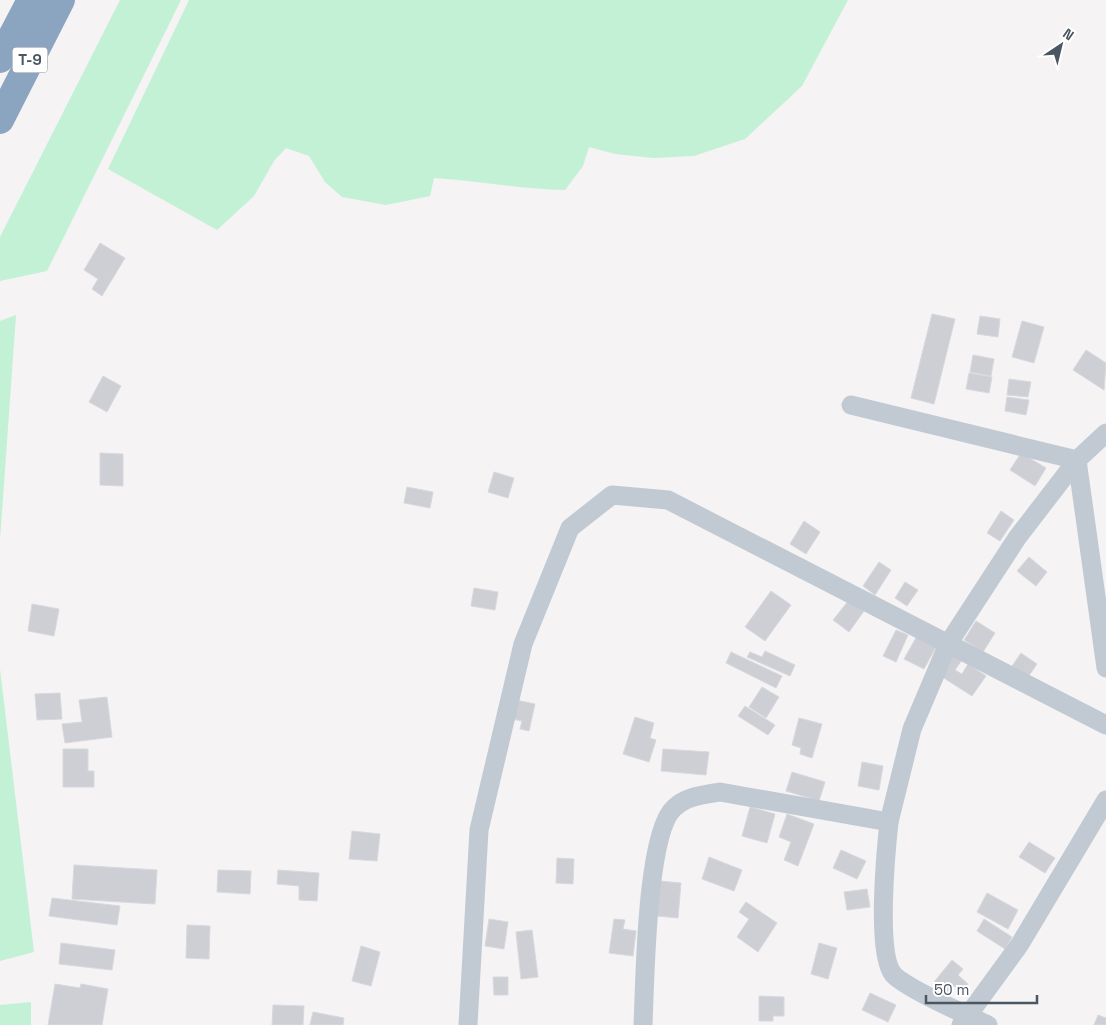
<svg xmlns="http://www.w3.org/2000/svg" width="1106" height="1025" viewBox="0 0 1106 1025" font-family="'Space Grotesk',sans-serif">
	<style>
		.green { fill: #c3f1d5 }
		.building { fill: #cdcfd5; stroke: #d7d9de }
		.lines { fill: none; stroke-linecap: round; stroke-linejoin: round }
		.minor { stroke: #c1cad2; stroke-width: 19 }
		.highway { stroke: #8ba5c1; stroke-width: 28 }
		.labels { text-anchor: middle; stroke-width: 4; stroke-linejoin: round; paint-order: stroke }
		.shield { fill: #fff; stroke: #808990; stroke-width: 1 }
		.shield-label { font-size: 15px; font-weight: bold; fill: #4a5661 }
	</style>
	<rect width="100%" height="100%" fill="#f5f3f3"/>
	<g class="green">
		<polygon points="120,0 181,0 47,271 0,281 0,237"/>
		<path d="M 189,0 L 848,0 L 802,86 L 745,139 L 694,156 L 653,158 L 615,154 L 589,147 L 583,166 L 565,190 C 521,189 478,181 434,178 L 430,196 L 386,205 L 342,197 L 325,182 L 309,156 L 286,148 L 274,161 L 254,196 L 217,230 L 108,169 Z"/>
		<polygon points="16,315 0,540 0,321"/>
		<polygon points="0,669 34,952 0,961"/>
		<polygon points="31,1002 31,1025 0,1025 0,1005"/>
	</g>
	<g class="building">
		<polygon points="100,243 125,258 102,296 92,289 98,279 84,270"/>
		<polygon points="932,314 955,319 934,404 911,398"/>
		<polygon points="980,316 1000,319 998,337 977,334"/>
		<polygon points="1022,321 1044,327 1034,363 1012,357"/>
		<polygon points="1086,350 1106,363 1104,390 1073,370"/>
		<polygon points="973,355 994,359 991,376 970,372"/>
		<polygon points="969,373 992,377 989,393 966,389"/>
		<polygon points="103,376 121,386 107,412 89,402"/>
		<polygon points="1009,379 1031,382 1028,397 1007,395"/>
		<polygon points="1007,397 1029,400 1026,415 1005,411"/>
		<polygon points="100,453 123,454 123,486 100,485"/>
		<polygon points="1021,453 1046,468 1035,486 1010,470"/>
		<polygon points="494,472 514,478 508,498 488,492"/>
		<polygon points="407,487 433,492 430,508 404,503"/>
		<polygon points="1001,511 1014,520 1000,541 987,533"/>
		<polygon points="804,521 820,532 806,554 790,544"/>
		<polygon points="1029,557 1047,572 1036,586 1017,571"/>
		<polygon points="879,562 891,570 875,595 863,586"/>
		<polygon points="905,582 918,590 907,606 895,598"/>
		<polygon points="474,588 498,592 495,610 471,606"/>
		<polygon points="771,591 791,605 765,641 745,627"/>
		<polygon points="849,600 864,611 849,632 833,620"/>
		<polygon points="32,604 59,609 54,636 28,631"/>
		<polygon points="976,621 995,633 983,652 964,640"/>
		<polygon points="896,630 908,635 896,662 883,656"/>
		<polygon points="917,636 936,647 924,669 904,659"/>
		<polygon points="765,651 795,665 790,676 747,657 750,652 762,657"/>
		<polygon points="731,652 782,676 776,688 726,663"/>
		<polygon points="1021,653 1037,664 1026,680 1010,669"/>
		<polygon points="953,655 962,660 955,670 962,674 968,664 986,676 972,696 939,675"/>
		<polygon points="762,687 779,697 766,718 749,707"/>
		<polygon points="60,693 62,719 37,720 35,694"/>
		<polygon points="107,697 112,737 65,743 62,724 82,722 79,700"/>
		<polygon points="516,700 535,704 529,731 520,729 522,721 512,719"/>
		<polygon points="745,706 775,725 768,735 738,716"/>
		<polygon points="635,717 654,723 650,738 656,740 649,762 623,754"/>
		<polygon points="799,718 822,724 812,758 800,754 801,748 792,745"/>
		<polygon points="63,749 88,749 88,771 94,771 94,787 63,787"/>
		<polygon points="663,749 709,752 706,775 661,771"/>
		<polygon points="862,762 883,766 879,790 858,786"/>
		<polygon points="792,772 825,782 819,801 786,791"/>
		<polygon points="750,807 775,814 767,843 742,836"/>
		<polygon points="787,814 814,824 798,866 784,860 791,842 779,837"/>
		<polygon points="352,831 380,834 377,861 349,859"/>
		<polygon points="1029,842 1055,858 1045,873 1019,857"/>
		<polygon points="841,850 866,861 857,879 833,868"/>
		<polygon points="709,857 742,870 734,891 702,879"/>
		<polygon points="557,858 574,859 573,884 556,883"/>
		<polygon points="74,865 157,870 155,904 72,899"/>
		<polygon points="218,870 251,871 250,894 217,892"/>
		<polygon points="278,870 319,873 317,901 299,900 299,886 277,884"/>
		<polygon points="660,881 681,883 678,918 657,916"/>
		<polygon points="867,889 870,907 847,910 844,892"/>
		<polygon points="987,893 1018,910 1008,929 977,912"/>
		<polygon points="52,898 120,906 117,925 49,916"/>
		<polygon points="746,902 777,923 758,952 737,937 749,919 739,912"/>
		<polygon points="489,919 508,922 504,949 485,946"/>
		<polygon points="614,919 625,920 623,929 636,931 633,956 609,953"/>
		<polygon points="984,919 1012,937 1005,949 977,931"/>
		<polygon points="187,925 210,926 209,959 186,958"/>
		<polygon points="532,930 538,977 521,979 516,932"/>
		<polygon points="61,943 115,950 112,970 59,964"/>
		<polygon points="819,943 837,948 828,979 811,974"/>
		<polygon points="361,946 380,952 371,986 352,981"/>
		<polygon points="952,960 963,969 958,975 968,984 961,992 954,986 948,994 934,982"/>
		<polygon points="493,977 508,977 508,995 494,995"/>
		<polygon points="55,984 80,988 81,984 108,989 102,1025 48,1025"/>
		<polygon points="870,993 896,1005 888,1022 862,1010"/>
		<polygon points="759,996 784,997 784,1016 773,1016 773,1021 759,1021"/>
		<polygon points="273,1005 304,1006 303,1025 272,1025"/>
		<polygon points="313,1012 344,1018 343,1025 310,1025"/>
		<polygon points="1098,1015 1106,1018 1106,1025 1094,1025"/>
	</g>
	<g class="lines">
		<g class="minor">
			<polyline points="851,405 1077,460 1106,668"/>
			<path d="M 889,822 C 886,850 876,953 893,974 C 905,988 969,1016 988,1025"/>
			<polyline points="468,1025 479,830 523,644 570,528 612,495 668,500 1106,725"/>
			<path d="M 643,1025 C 645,984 646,833 674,808 C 687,796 703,795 720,792 L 889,822 L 912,729 L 948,644 L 1017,538 L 1077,460 L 1106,433"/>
			<polyline points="961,1025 1020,944 1106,800"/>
		</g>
		<g class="highway">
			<polyline points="0,59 31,0"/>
			<polyline points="0,120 61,0"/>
		</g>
	</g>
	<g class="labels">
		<rect class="shield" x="12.5" y="47.5" width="35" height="25" rx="4"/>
		<g class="shield-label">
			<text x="30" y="65">T-9</text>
		</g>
	</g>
	<g transform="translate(1061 45) rotate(35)" stroke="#ffffff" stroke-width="4" paint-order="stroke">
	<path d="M0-4L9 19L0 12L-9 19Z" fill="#4a5661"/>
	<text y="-8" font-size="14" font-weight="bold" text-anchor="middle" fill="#4a5661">N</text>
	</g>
	<path d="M926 995v8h111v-8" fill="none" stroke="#4a5661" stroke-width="2.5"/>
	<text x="934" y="995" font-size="15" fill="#4a5661" stroke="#ffffff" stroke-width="4" paint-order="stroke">50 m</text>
</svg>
